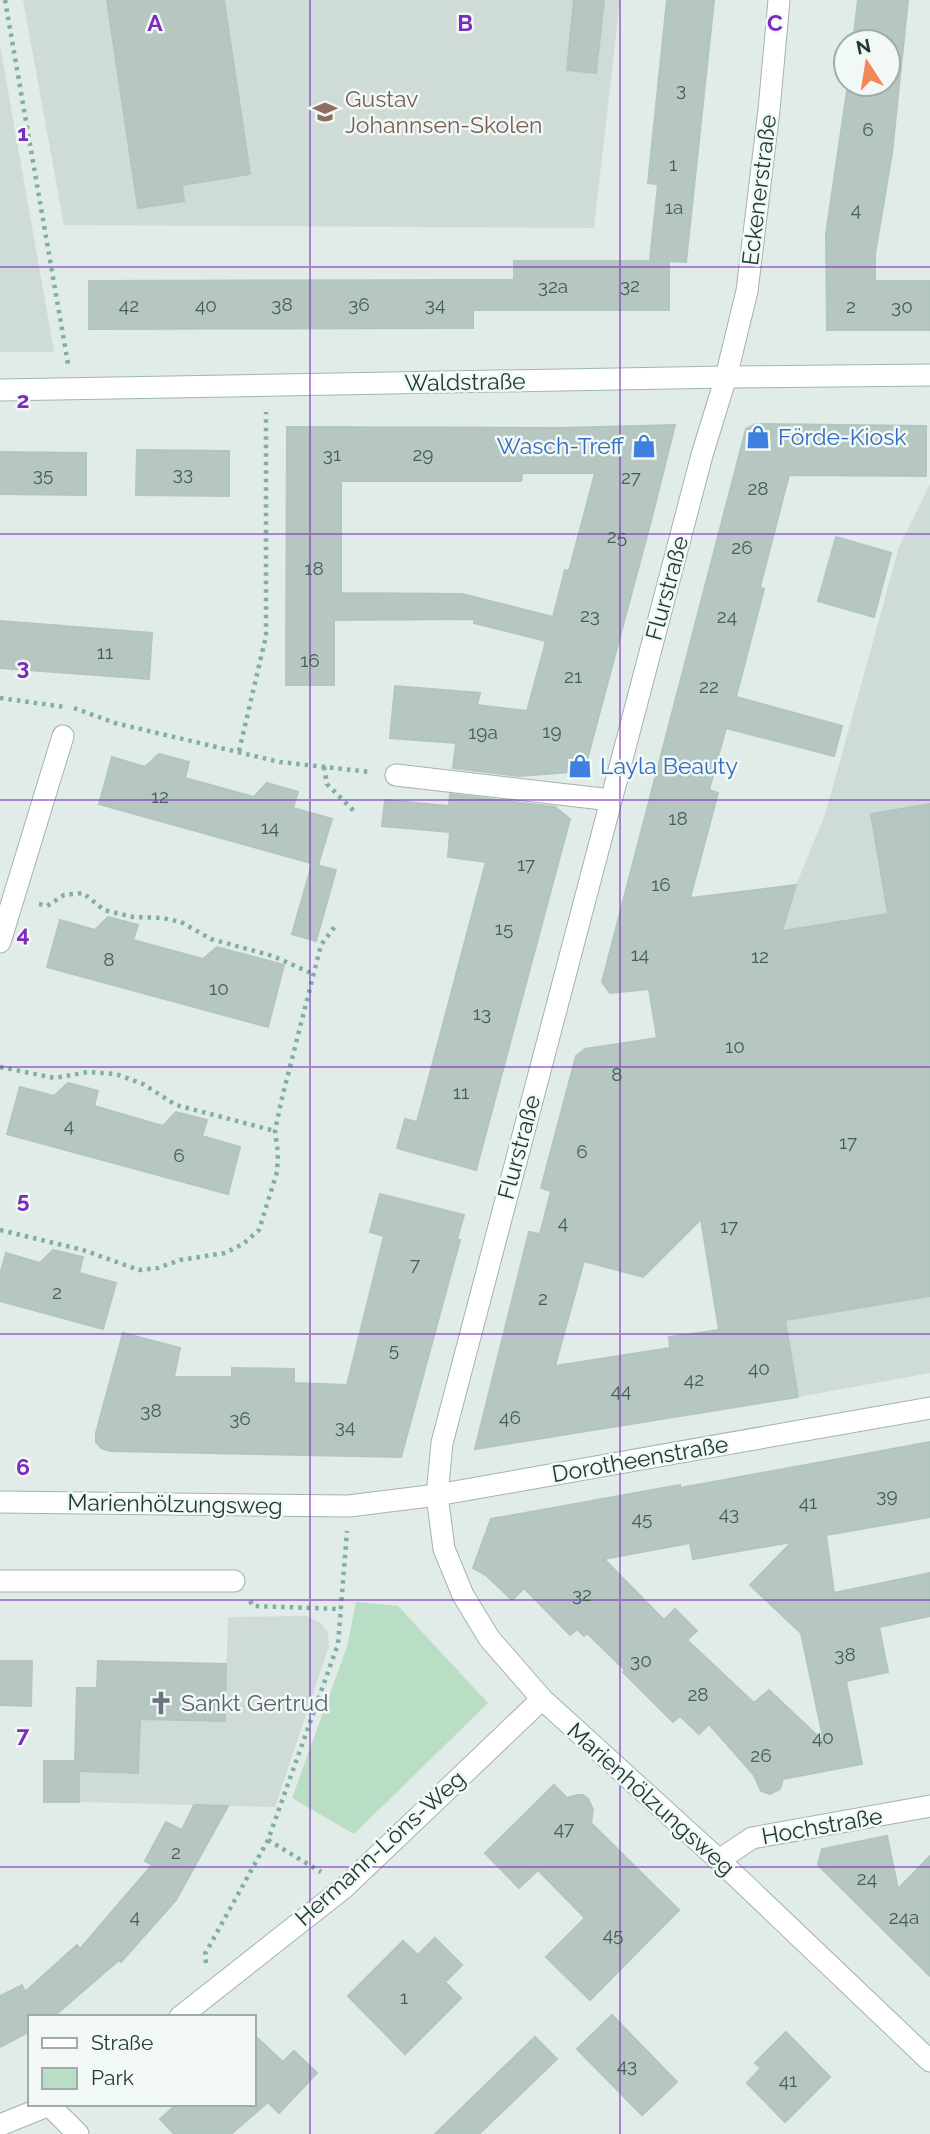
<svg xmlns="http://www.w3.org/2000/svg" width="930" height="2134" viewBox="0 0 930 2134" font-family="Raleway,sans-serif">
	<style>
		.built { fill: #cfdbd6 }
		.green { fill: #b9ddc5 }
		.building { fill: #b6c6c0; stroke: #b3c5bf; stroke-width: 2; fill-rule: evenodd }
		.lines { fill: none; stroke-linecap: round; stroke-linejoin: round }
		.minor-casing { stroke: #a4b3ae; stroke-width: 23 }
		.tertiary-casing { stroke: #a4b3ae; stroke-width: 23 }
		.secondary-casing { stroke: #9fb7b0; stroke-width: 23 }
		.path { stroke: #81afa3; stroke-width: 4.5; stroke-dasharray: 3.5 5; stroke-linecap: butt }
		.minor { stroke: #fff; stroke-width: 21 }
		.tertiary { stroke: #fff; stroke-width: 21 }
		.secondary { stroke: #fff; stroke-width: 21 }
		.grid { fill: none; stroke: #7b2cbf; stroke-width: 2; stroke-opacity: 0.55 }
		.labels { text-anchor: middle; stroke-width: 5; stroke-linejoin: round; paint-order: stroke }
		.number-label { font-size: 19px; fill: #465e58 }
		.education-label { font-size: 23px; fill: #785e54; stroke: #f1f8f5; text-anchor: start }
		.street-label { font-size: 23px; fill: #213c36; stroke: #f1f8f5 }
		.shop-label { font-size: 23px; fill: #366cbe; stroke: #f1f8f5; text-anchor: start }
		.worship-label { font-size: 23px; fill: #5b616d; stroke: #f1f8f5; text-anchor: start }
		.grid-label { font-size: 23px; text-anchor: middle; font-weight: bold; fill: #7b2cbf; stroke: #f1f8f5; stroke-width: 5; stroke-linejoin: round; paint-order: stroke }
	</style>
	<rect width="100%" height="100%" fill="#e1ebe7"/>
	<g class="built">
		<polygon points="23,0 620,0 594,228 64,225"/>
		<polygon points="0,45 54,352 0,352"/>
		<polygon points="930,484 930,1373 798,1397 786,1329 721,1339 700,1215 796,885 826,812 899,547"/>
		<polygon points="306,1616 321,1623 328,1633 329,1646 275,1807 79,1802 79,1771 140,1719 225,1721 228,1617"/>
	</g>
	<polygon class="green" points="356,1602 398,1606 488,1703 354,1834 292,1798 347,1647"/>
	<g class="building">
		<polygon points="107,0 224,0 250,174 182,185 184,201 138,208"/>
		<polygon points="574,0 604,0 596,73 567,70"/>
		<polygon points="667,0 714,0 686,262 650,260 658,184 648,183"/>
		<polygon points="858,0 908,0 892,153 875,254 875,281 930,281 930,330 827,330 826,234 848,84 888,84 888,42 853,42"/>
		<polygon points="514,261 669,261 669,310 473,310 473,328 89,329 89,281 514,280"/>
		<path d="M 756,424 L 926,426 L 926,476 L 789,475 L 760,587 L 764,589 L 736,697 L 842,726 L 834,756 L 726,728 L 709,790 L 718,793 L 690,898 L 796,885 L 782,931 L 888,914 L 871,814 L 930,804 L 930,1296 L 785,1320 L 798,1397 L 475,1449 L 529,1232 L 540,1234 L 551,1191 L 541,1188 L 576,1056 L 585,1049 L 657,1038 L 649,989 L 610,993 L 602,982 L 746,429 ZM 701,1219 L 719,1330 L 669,1337 L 670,1348 L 555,1366 L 584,1261 L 643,1277 Z"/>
		<path d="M 675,425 L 652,517 L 584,771 L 519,776 L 453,768 L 456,743 L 390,738 L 395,686 L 480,693 L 477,705 L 527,711 L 546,641 L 474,623 L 475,619 L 334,620 L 334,685 L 286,685 L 287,427 L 559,428 ZM 522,473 L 595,473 L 569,571 L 565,570 L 553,617 L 462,594 L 341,593 L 341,481 L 521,481 Z"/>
		<polygon points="137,450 229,451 229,496 136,495"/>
		<polygon points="0,452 86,453 86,495 0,494"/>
		<polygon points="836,537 891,553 874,617 818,601"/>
		<polygon points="0,621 152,633 149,679 0,668"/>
		<polygon points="159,754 189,762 185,778 254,797 267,783 298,792 293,808 332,819 318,865 99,804 112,757 145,767"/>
		<polygon points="450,794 555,807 570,819 476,1170 397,1148 405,1119 417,1122 486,862 448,857 450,832 382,826 385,800 449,806"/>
		<polygon points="312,864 336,870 316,941 292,934"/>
		<polygon points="108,917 138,925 133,940 203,959 217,947 284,965 268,1027 47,967 60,920 95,930"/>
		<polygon points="68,1083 98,1091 94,1106 163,1126 176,1112 207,1120 202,1136 240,1147 228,1194 7,1134 20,1087 54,1096"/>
		<polygon points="380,1194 464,1215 457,1239 460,1240 401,1457 110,1451 101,1448 96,1442 96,1433 123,1333 180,1348 174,1377 232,1377 232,1368 294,1369 294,1383 347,1385 384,1236 370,1232"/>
		<polygon points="53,1250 83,1257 79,1273 116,1283 103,1329 0,1301 0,1275 6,1253 40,1263"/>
		<path d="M 930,1442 L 930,1517 L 826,1535 L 834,1593 L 930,1573 L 930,1616 L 879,1627 L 888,1672 L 846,1681 L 862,1764 L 783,1779 L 780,1789 L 770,1794 L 761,1791 L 754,1775 L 709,1724 L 699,1734 L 680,1716 L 673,1722 L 623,1672 L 625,1670 L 587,1633 L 584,1636 L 577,1629 L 570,1635 L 524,1588 L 512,1600 L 486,1575 L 473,1568 L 491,1519 L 680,1485 L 680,1488 ZM 792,1542 L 750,1585 L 801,1633 L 824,1742 L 769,1690 L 754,1703 L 687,1640 L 697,1631 L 675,1609 L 664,1620 L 604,1559 L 690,1543 L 693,1559 Z"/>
		<polygon points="0,1661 32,1661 31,1706 0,1705"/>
		<polygon points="98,1661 226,1664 225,1721 140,1719 138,1773 79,1771 79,1802 44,1802 44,1761 75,1761 77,1688 97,1688"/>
		<polygon points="554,1785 567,1798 577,1795 583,1795 588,1799 593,1810 591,1823 679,1910 590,2000 546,1957 585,1918 538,1870 519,1888 485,1853"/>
		<polygon points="194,1805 228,1806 176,1900 121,1962 119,1960 53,2017 30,2017 30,2031 0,2047 0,1996 22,1985 25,1992 77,1945 80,1949 152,1865 145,1861 166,1822 182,1830"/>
		<polygon points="887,1836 898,1889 930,1856 930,1976 818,1865 822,1849"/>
		<polygon points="435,1938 462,1965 445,1982 461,1998 405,2054 348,1996 403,1941 418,1955"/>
		<polygon points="612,2015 677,2082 642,2115 577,2049"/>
		<polygon points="786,2032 830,2077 785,2122 747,2083 761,2068 755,2063"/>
		<polygon points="254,2035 283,2062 294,2051 317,2073 279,2113 268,2102 231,2134 174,2134 160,2119 177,2104 254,2104"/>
		<polygon points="535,2037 557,2059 479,2134 435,2134"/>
	</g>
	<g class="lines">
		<g class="minor-casing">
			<g id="minor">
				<polyline points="396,775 611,800"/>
				<polyline points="0,942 63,736"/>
				<polyline points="0,1502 349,1506 437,1495 930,1408"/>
				<polyline points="0,1581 234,1581"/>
				<polyline points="719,1860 752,1838 930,1806"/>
				<polyline points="180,2017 345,1887 542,1699"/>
				<polyline points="50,2106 78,2134"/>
				<polyline points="0,2125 52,2104"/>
			</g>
		</g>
		<g class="tertiary-casing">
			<polyline id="tertiary" points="779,0 769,110 747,291 726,377 702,455 442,1443 437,1495 444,1549 463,1595 489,1638 542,1699 719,1860 930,2061"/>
		</g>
		<g class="secondary-casing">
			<polyline id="secondary" points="0,390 726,377 930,375"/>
		</g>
		<g class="path">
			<polyline points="5,0 68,364"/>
			<polyline points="0,698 65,707"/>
			<polyline points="74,708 115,723 280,762 370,772"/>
			<polyline points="239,751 266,636 266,412"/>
			<polyline points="324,767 327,784 355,812"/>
			<polyline points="39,904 47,906 64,895 83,893 104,910 133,917 163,918 181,922 211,939 273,956 313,974"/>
			<polyline points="0,1067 55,1078 88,1072 116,1074 143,1084 176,1105 275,1131"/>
			<polyline points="0,1230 83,1250 139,1270 158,1268 180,1260 225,1253 243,1244 259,1230 277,1172 278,1153 275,1131 281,1102 321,945 336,925"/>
			<polyline points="250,1601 253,1606 341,1609"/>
			<polyline points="268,1840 321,1872"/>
			<polyline points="206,1963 205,1954 268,1840 338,1644 347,1531"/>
		</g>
		<use href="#minor" class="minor"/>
		<use href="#tertiary" class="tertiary"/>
		<use href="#secondary" class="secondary"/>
	</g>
	<path class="grid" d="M 310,0 L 310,2134M 620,0 L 620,2134M 0,267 L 930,267M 0,534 L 930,534M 0,800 L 930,800M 0,1067 L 930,1067M 0,1334 L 930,1334M 0,1600 L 930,1600M 0,1867 L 930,1867"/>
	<defs>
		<g id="school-bare" transform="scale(1.89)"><path d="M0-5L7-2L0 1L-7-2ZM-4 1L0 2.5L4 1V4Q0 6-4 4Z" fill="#8d6e63" stroke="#f1f8f5" stroke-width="2.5" paint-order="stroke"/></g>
		<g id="shop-bare" transform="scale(1.89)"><path d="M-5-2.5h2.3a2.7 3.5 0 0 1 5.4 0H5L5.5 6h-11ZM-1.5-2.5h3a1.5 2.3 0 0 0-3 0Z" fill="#3f7fe0" stroke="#f1f8f5" stroke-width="2.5" paint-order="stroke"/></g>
		<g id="church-bare" transform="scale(1.89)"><path d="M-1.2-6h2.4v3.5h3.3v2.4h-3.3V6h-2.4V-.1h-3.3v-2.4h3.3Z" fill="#6b7280" stroke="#f1f8f5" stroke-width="2.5" paint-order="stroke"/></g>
	</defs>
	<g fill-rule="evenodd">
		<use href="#school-bare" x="325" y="112"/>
		<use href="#shop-bare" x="758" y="437"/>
		<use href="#shop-bare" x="644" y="446"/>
		<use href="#shop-bare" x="580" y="766"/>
		<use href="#church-bare" x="161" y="1703"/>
	</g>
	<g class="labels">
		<g class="number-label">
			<text x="681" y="96">3</text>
			<text x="868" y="136">6</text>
			<text x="673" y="171">1</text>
			<text x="674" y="214">1a</text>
			<text x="856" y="216">4</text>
			<text x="630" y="292">32</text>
			<text x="553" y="293">32a</text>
			<text x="282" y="311">38</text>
			<text x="359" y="311">36</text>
			<text x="435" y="311">34</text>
			<text x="129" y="312">42</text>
			<text x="206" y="312">40</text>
			<text x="851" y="313">2</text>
			<text x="902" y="313">30</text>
			<text x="332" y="461">31</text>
			<text x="423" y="461">29</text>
			<text x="183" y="480">33</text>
			<text x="43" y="481">35</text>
			<text x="631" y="484">27</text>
			<text x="758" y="495">28</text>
			<text x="617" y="543">25</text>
			<text x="742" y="554">26</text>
			<text x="314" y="575">18</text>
			<text x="590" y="622">23</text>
			<text x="727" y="623">24</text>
			<text x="105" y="659">11</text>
			<text x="310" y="667">16</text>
			<text x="573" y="683">21</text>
			<text x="709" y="693">22</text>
			<text x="552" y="738">19</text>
			<text x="483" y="739">19a</text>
			<text x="160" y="803">12</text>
			<text x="678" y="825">18</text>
			<text x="270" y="834">14</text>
			<text x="526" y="871">17</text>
			<text x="661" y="891">16</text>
			<text x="504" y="935">15</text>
			<text x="640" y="961">14</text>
			<text x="760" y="963">12</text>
			<text x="109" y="966">8</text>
			<text x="219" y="995">10</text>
			<text x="482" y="1020">13</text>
			<text x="735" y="1053">10</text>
			<text x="617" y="1081">8</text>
			<text x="461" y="1099">11</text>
			<text x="69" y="1132">4</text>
			<text x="848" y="1149">17</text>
			<text x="582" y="1158">6</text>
			<text x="179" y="1162">6</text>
			<text x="563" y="1229">4</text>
			<text x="729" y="1233">17</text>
			<text x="415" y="1271">7</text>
			<text x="57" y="1299">2</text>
			<text x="543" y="1305">2</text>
			<text x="394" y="1356">5</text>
			<text x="759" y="1375">40</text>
			<text x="694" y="1386">42</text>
			<text x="621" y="1397">44</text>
			<text x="151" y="1417">38</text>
			<text x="510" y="1424">46</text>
			<text x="240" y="1425">36</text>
			<text x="345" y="1433">34</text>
			<text x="887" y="1502">39</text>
			<text x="808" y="1509">41</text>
			<text x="729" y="1520">43</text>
			<text x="642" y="1525">45</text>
			<text x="582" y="1601">32</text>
			<text x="845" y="1661">38</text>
			<text x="641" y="1667">30</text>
			<text x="698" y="1701">28</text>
			<text x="823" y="1744">40</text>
			<text x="761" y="1762">26</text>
			<text x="564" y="1835">47</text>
			<text x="176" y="1859">2</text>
			<text x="867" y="1885">24</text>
			<text x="135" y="1923">4</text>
			<text x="904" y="1924">24a</text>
			<text x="613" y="1941">45</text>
			<text x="404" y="2004">1</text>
			<text x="627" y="2072">43</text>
			<text x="788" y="2087">41</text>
		</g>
		<g class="education-label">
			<text x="345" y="107">Gustav<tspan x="345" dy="26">Johannsen-Skolen</tspan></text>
		</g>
		<g class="street-label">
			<text transform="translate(759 190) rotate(-83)" y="8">Eckenerstraße</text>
			<text transform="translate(465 382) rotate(-1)" y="8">Waldstraße</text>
			<text transform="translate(667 588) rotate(-75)" y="8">Flurstraße</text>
			<text transform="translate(519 1147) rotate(-75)" y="8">Flurstraße</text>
			<text transform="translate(640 1459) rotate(-10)" y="8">Dorotheenstraße</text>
			<text transform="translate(175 1504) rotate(1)" y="8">Marienhölzungsweg</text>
			<text transform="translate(651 1799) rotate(42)" y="8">Marienhölzungsweg</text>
			<text transform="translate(822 1826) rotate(-10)" y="8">Hochstraße</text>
			<text transform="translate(380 1848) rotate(-42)" y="8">Hermann-Löns-Weg</text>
		</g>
		<g class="shop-label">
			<text x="778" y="445">Förde-Kiosk</text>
			<text x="624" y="454" text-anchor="end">Wasch-Treff</text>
			<text x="600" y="774">Layla Beauty</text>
		</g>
		<g class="worship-label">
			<text x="181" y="1711">Sankt Gertrud</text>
		</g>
	</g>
	<g class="grid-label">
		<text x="155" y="31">A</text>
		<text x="465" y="31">B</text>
		<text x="775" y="31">C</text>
		<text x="23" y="141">1</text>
		<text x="23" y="408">2</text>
		<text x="23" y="675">3</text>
		<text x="23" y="942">4</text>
		<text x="23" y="1208">5</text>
		<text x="23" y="1475">6</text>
		<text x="23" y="1742">7</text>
	</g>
	<rect x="28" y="2015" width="228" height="91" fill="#f1f8f5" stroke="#9eada9" stroke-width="2"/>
	<rect x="42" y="2038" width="35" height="10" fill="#ffffff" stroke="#9eada9" stroke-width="2"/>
	<text x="91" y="2050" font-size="21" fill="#213c36">Straße</text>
	<rect x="42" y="2068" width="35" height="21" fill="#b9ddc5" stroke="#9eada9" stroke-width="2"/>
	<text x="91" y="2085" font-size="21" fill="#213c36">Park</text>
	<g transform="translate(867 63) rotate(348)"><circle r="33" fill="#f1f8f5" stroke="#9eada9" stroke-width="2"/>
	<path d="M0-5L12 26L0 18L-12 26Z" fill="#f28758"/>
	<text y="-10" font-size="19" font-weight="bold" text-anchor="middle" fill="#213c36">N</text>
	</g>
</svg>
